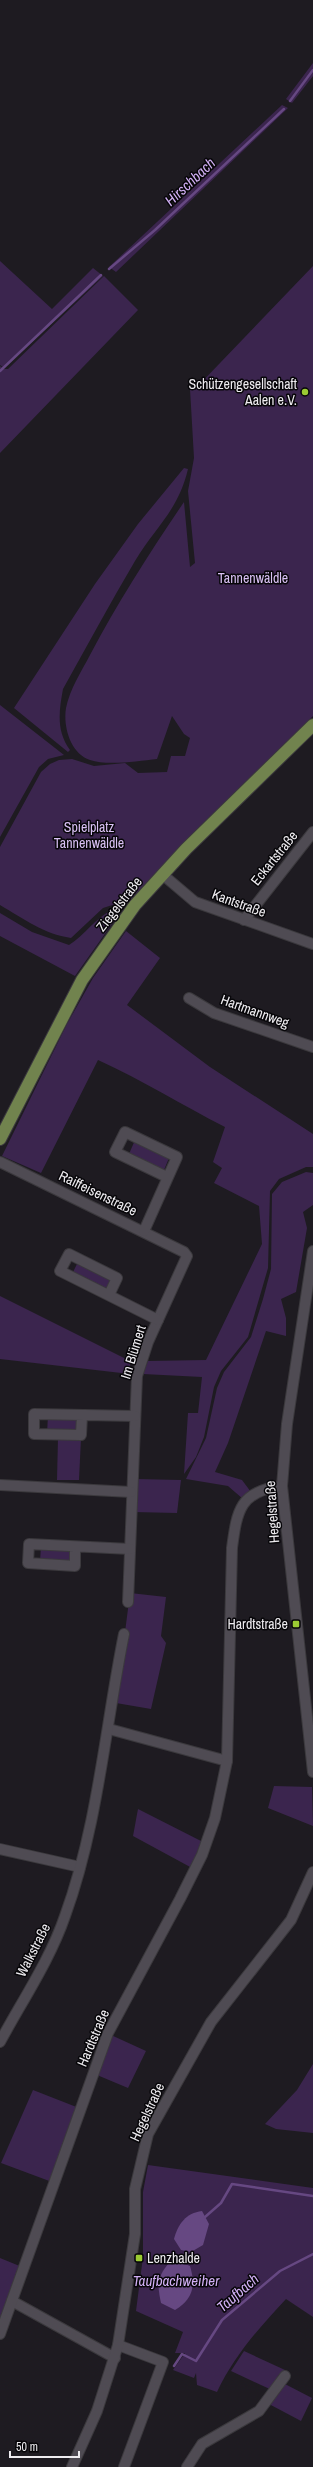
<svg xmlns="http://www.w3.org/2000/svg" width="313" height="2467" viewBox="0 0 313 2467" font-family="'Archivo Narrow',sans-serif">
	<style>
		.green { fill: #3b254e }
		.water { fill: #664882 }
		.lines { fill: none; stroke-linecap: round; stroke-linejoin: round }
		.stream { stroke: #664882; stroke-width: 2.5 }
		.minor-casing { stroke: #3b393d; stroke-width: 12 }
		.major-casing { stroke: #3b393d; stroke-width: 14 }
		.minor { stroke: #4f4b53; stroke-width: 10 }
		.major { stroke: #71834e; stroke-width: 12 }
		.poi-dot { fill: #9bcb33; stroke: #070609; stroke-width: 1.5 }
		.labels { text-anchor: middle; stroke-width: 3; stroke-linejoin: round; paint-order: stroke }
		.poi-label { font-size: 14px; fill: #eeecf0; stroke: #070609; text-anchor: end }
		.park-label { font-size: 14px; fill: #dac1f5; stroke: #070609 }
		.street-label { font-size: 14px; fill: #eeecf0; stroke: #070609 }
		.water-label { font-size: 15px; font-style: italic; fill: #d2b0f5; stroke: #070609 }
	</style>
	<rect width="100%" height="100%" fill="#1e1b21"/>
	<g class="green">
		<polygon points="313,63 313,76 292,103 286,99"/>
		<polygon points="282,105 288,108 116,272 109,267"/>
		<polygon points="0,261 52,309 93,268 103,276 4,368 0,365"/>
		<path d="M 313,266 L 313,716 L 192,834 L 131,899 L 103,908 L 71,938 C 44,934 24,919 0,905 L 0,847 L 41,772 L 50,764 L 59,760 L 72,759 L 94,766 L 125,763 L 138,773 L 167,772 L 171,756 L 185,756 L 190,738 L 184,734 L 172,716 L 157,759 C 138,761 107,766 90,760 C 70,753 63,726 66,708 C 70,689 81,672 90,655 C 118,602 150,552 184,502 L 190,567 L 195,563 L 188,491 L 194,458 L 190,389 L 196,388 Z"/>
		<polygon points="104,276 138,310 0,453 0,366 4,369 8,369"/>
		<path d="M 184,468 L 188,469 C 178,511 156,526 135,561 C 110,603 87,646 63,689 C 59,711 56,731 70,750 L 68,752 L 14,708 L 95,584 L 138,524 Z"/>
		<polygon points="0,705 64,755 48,759 39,767 0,837"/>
		<path d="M 112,910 L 119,914 L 75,976 L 0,936 L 0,913 L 32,932 L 69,945 C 85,935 95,918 112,910 Z"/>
		<path d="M 126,931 L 160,958 L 127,1005 L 210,1067 L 313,1134 L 313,1167 L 306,1167 L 279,1179 L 270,1191 L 268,1268 L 248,1337 L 221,1371 L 214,1387 L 204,1437 L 196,1457 L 184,1474 L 188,1413 L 198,1413 L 202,1377 L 143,1374 L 148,1361 L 206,1360 L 262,1244 L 259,1206 L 214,1183 L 222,1168 L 213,1162 L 225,1127 C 182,1105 142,1080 98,1060 L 41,1173 L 2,1156 L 67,1024 L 93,978 Z"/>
		<polygon points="135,1140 169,1158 164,1170 129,1154"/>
		<polygon points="306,1172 313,1173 313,1205 303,1212 307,1228 296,1292 281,1299 286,1318 286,1336 266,1331 228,1443 215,1472 242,1480 251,1492 243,1499 228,1486 186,1479 206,1438 217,1388 224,1372 251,1337 263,1299 271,1269 272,1194 282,1182"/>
		<polygon points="78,1262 113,1278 107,1291 72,1274"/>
		<polygon points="0,1296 130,1361 130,1374 0,1359"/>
		<polygon points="48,1416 80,1417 80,1434 47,1433"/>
		<polygon points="58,1438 81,1438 79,1480 57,1480"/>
		<polygon points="135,1479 181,1480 177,1513 133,1512"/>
		<polygon points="41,1546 73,1548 73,1564 40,1562"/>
		<polygon points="130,1593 166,1597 161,1636 166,1643 151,1709 116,1703"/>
		<polygon points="274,1786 312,1787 313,1826 268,1808"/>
		<polygon points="138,1809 203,1842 192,1868 133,1836"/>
		<polygon points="111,2035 146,2051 128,2088 97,2075"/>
		<polygon points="313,2064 313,2133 276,2129 265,2124 297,2090"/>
		<polygon points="33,2090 79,2108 52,2182 1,2163"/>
		<path d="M 148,2165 L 313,2188 L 313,2317 L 286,2299 C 259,2328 234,2356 217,2392 L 197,2385 L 196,2373 L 194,2378 L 173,2370 L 185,2353 L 175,2353 L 183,2332 L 136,2311 L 143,2257 L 143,2192 Z"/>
		<polygon points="0,2258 22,2267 0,2327"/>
		<polygon points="244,2351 285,2370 274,2391 231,2371"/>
		<polygon points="283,2383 312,2398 301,2421 269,2404"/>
	</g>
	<g class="water">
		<path d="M 202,2211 L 209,2224 L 203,2245 L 191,2252 L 181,2250 L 174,2239 C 178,2224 186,2213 202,2211 Z"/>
		<path d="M 170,2262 L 180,2262 L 190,2266 C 196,2286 193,2299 175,2310 L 161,2303 C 157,2285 157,2276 170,2262 Z"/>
	</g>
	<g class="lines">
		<g class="stream">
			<polyline points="290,101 313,70"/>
			<polyline points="109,269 155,230 284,109"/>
			<polyline points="0,371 101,275"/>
			<polyline points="205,2217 221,2203 232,2184 313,2196"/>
			<polyline points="174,2366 182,2354 196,2361 222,2320 280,2271 313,2254"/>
		</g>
		<g class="minor-casing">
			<g id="minor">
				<polyline points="162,874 195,902 313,944"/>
				<polyline points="244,920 313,832"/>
				<polyline points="189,998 214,1013 313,1047"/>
				<polyline points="0,1162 184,1252 187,1256 148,1342 137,1376 128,1602"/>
				<polyline points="144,1231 177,1157 125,1132 115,1152 167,1177"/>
				<polyline points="313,1251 287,1424 282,1486 313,1772"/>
				<polyline points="109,1295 117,1278 69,1254 60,1271 158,1320"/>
				<polyline points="82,1415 81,1435 34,1434 34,1414 135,1416"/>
				<polyline points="0,1485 131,1492"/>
				<polyline points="75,1547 75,1566 28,1563 29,1544 130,1549"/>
				<polyline points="109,1729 227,1761"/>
				<polyline points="0,1849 80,1867"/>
				<path d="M 0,2042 C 22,2001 50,1960 65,1916 C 98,1825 105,1728 124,1634"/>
				<polyline points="12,2301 115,2358"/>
				<path d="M 0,2334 L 108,2033 L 180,1899 L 202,1855 L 215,1818 L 227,1761 L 232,1548 C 237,1510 240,1491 282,1486"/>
				<polyline points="118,2345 163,2362 124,2467"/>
				<polyline points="72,2467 97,2411 118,2345 135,2234 135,2189 148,2134 211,2022 291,1920 313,1872"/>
				<polyline points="187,2467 202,2444 259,2411 285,2376"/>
			</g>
		</g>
		<g class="major-casing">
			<polyline id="major" points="0,1139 82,980 135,905 186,849 313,725"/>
		</g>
		<use href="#minor" class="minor"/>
		<use href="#major" class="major"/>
	</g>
	<g class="poi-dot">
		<circle cx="305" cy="392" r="4"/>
		<rect x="292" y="1620" width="8" height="8" rx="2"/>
		<rect x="135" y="2254" width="8" height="8" rx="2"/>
	</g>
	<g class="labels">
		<g class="poi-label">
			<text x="297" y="389">Schützengesellschaft<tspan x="297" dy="16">Aalen e.V.</tspan></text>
			<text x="288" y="1629">Hardtstraße</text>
			<text x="147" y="2263" text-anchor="start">Lenzhalde</text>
		</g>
		<g class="park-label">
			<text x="253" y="583">Tannenwäldle</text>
			<text x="89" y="832">Spielplatz<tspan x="89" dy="16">Tannenwäldle</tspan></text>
		</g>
		<g class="street-label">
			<text transform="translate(274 858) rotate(-51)" y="5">Eckartstraße</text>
			<text transform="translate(239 903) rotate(20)" y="5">Kantstraße</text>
			<text transform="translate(119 904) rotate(-52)" y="5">Ziegelstraße</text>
			<text transform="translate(255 1011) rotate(20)" y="5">Hartmannweg</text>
			<text transform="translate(98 1193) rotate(26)" y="5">Raiffeisenstraße</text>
			<text transform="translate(133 1352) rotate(-73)" y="5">Im Blümert</text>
			<text transform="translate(272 1512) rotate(-94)" y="5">Hegelstraße</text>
			<text transform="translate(33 1950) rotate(-63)" y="5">Walkstraße</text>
			<text transform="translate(93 2038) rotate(-67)" y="5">Hardtstraße</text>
			<text transform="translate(147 2112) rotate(-65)" y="5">Hegelstraße</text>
		</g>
		<g class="water-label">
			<text transform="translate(190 182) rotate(-43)" y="5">Hirschbach</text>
			<text x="176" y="2286">Taufbachweiher</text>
			<text transform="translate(238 2293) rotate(-41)" y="5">Taufbach</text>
		</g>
	</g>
	<path d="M10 2451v6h69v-6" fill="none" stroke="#eeecf0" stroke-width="2"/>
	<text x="16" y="2451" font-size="12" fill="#eeecf0" stroke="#070609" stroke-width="3" paint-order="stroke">50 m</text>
</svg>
